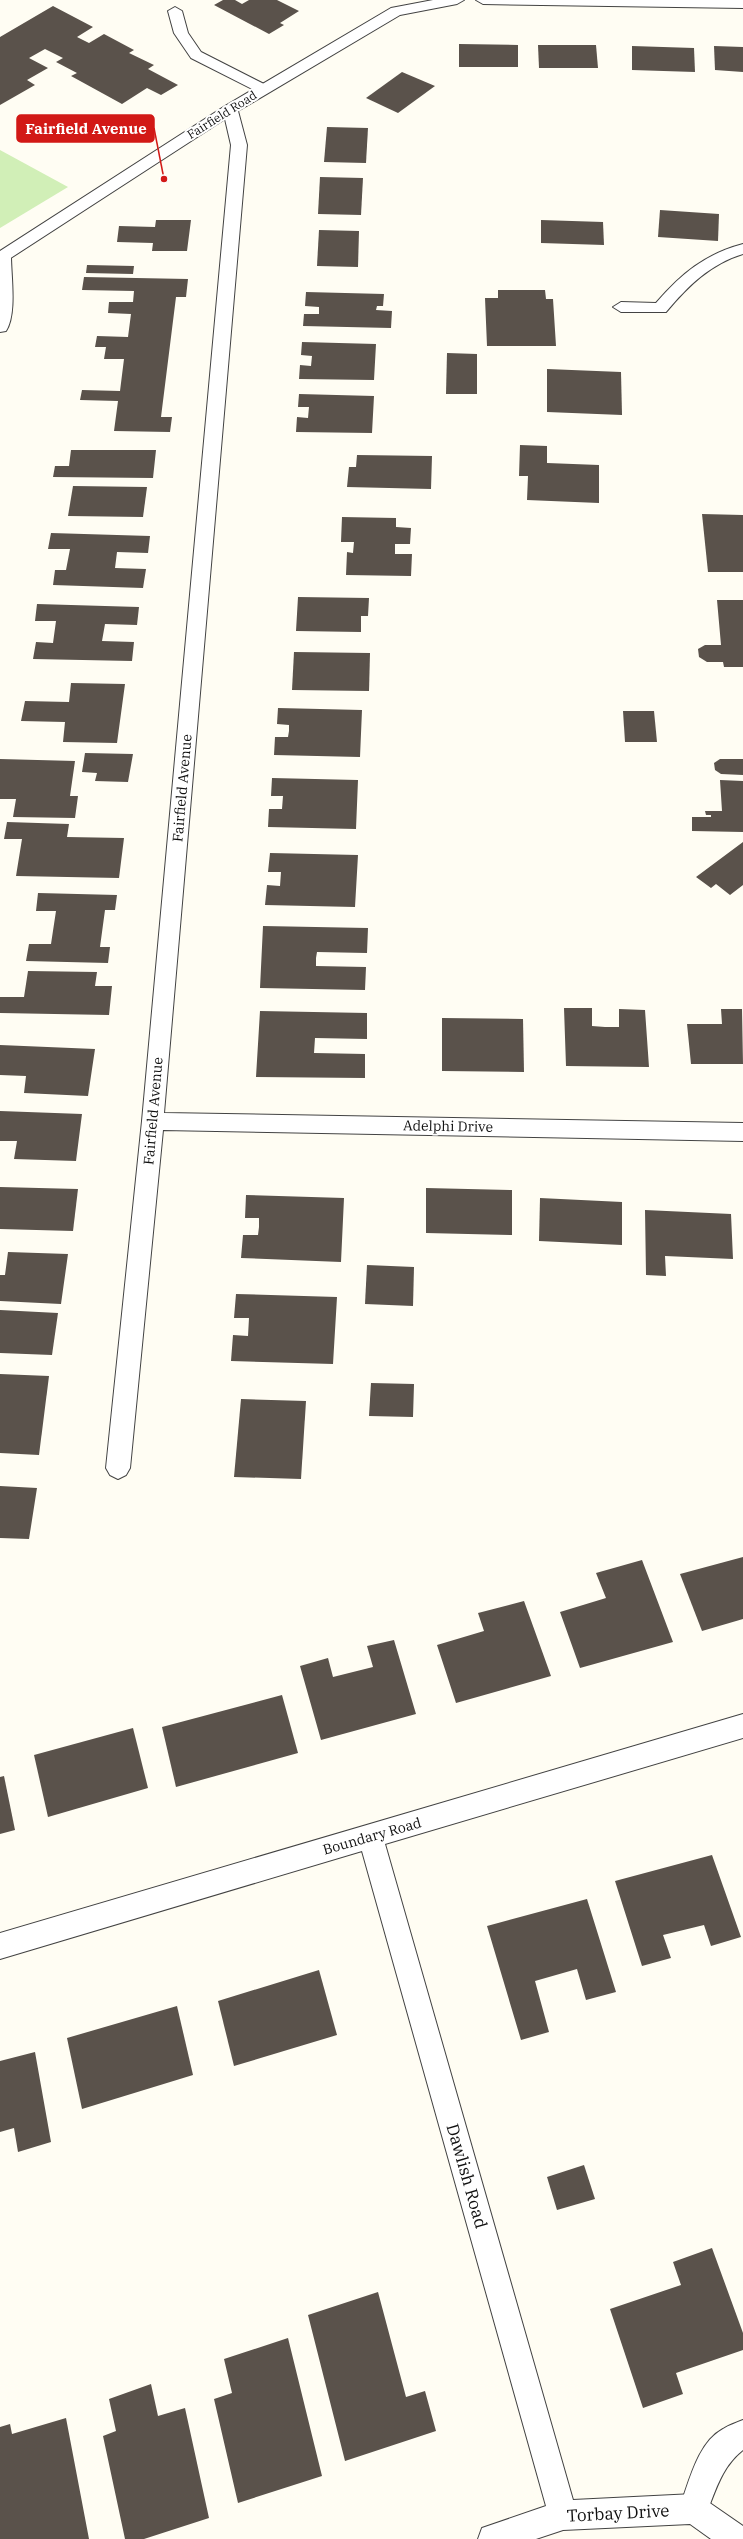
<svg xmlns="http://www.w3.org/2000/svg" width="743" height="2539" viewBox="0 0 743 2539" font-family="'IBM Plex Serif',serif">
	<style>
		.green { fill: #d1efb7 }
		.building { fill: #5a524b }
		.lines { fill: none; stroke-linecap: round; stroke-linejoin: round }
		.service-casing { stroke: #434343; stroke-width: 2 }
		.minor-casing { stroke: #434343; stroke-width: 2 }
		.service { fill: #fff; fill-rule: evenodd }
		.minor { fill: #fff; fill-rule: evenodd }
		.labels { text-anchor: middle; stroke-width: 4; stroke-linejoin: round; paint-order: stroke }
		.far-street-label { font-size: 12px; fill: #101010; stroke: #fff }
		.street-label { font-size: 14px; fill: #101010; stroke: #fff }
		.near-street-label { font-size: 17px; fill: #101010; stroke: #fff }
		.leader { fill: none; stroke: #d21916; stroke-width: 1.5 }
		.callout-dot { fill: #d21916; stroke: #fff; stroke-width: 1.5 }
		.callout { fill: #d21916; stroke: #d21916; stroke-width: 1.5 }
		.callout-label { font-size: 15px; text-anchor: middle; font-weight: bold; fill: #fff }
	</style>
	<rect width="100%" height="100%" fill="#fffdf3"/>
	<polygon class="green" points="0,150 68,187 0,228"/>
	<g class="building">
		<polygon points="223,0 235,0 242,4 249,0 277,0 299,11 280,23 284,25 269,34 214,5"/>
		<polygon points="53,6 93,27 77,37 89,43 104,34 134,50 129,53 154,65 148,69 178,85 161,95 147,88 122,104 71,76 77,73 56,62 63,58 45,49 29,58 48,68 27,80 35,85 0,105 0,37"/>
		<polygon points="459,44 518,45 518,67 459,67"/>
		<polygon points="538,45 596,45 598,68 539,68"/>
		<polygon points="632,46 694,48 695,72 632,70"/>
		<polygon points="714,46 743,47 743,72 715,70"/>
		<polygon points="402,72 435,86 398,113 366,98"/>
		<polygon points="327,127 368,128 366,163 324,162"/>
		<polygon points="320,177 363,178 361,215 318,214"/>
		<polygon points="660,210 719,214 718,241 658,237"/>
		<polygon points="156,220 191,220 187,251 152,251 153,243 117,242 119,226 155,227"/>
		<polygon points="541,220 603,222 604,245 541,243"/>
		<polygon points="319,230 359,231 358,267 317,266"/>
		<polygon points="87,265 134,266 133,274 86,273"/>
		<polygon points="84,277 188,279 186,297 176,297 161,417 172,417 170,432 114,431 118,401 80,400 82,390 120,391 124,359 104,359 106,347 95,347 97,336 128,337 131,314 108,313 109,302 133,302 134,291 82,290"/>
		<polygon points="498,290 545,290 546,299 553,299 556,346 487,346 485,298 498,298"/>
		<polygon points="306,292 384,294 383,306 377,306 376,310 392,311 391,328 303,326 304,314 319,314 319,307 305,306"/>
		<polygon points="302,342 376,344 374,380 299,379 300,365 311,366 312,356 301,355"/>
		<polygon points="447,353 477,354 477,394 446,394"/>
		<polygon points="547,369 621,372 622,415 547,412"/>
		<polygon points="299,394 374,396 372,433 296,432 297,417 308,418 309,407 298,407"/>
		<polygon points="520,445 547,446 547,463 599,465 599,503 527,500 528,476 519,476"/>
		<polygon points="71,450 156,450 153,478 53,477 55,466 69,466"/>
		<polygon points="357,455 432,456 431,489 347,487 349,467 356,467"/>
		<polygon points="73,486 147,487 143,517 68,516"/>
		<polygon points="702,514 743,515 743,572 708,572"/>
		<polygon points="342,517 396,518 396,527 411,528 410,544 395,544 395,554 412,554 411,576 346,575 347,552 353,553 354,542 341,542"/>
		<polygon points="51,533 150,536 148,553 117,552 115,568 146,569 143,588 53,585 55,570 66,570 70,549 48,549"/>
		<polygon points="298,597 369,598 368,616 361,616 361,632 296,631"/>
		<polygon points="717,600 743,600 743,667 724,667 723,662 707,662 699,657 698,649 705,645 721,645"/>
		<polygon points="37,604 139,607 137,625 105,624 102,641 134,642 132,661 33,659 36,642 53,643 56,621 35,621"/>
		<polygon points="294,652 370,653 369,691 292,690"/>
		<polygon points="71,683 125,684 117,743 63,742 65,722 21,721 25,701 69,702"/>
		<polygon points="278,708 362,710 360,757 274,755 275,737 288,737 289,731 289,725 277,724"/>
		<polygon points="623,711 654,711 657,742 625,742"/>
		<polygon points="85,753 133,754 128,782 95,781 97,773 82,772"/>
		<polygon points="0,759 75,761 70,796 78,796 75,818 13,817 16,799 0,799"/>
		<polygon points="720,759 743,759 743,775 721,774 715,770 714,763"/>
		<polygon points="272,778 358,780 356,829 268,827 269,809 282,809 283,796 271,796"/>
		<polygon points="720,780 743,781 743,832 692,831 692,817 711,817 711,815 706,815 705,811 722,811"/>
		<polygon points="7,822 69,824 67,837 124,838 119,878 16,876 22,839 4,839"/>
		<polygon points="743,842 743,885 730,895 716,884 711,888 696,877"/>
		<polygon points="270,853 358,855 355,907 265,905 267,885 280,886 281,872 268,872"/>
		<polygon points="38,893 117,895 115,910 105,910 100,947 110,947 108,963 26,961 29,944 51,944 56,911 36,911"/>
		<polygon points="263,926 368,928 367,953 317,952 316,958 316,966 366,967 365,990 260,988"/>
		<polygon points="28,971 97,972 95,986 112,986 109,1015 0,1013 0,997 24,997"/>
		<polygon points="564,1008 592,1008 592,1026 605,1027 619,1027 619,1009 645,1010 649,1067 566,1066"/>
		<polygon points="721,1009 742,1009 743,1064 691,1064 687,1024 722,1024"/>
		<polygon points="260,1011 367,1013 367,1039 315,1038 314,1053 365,1054 365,1078 256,1077"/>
		<polygon points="442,1018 523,1019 524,1072 442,1071"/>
		<polygon points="0,1045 95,1049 88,1096 24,1093 26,1076 0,1075"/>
		<polygon points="0,1111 82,1114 76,1161 14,1159 17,1141 0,1141"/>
		<polygon points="0,1187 78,1189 73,1231 0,1229"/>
		<polygon points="426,1188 512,1190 512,1235 426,1233"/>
		<polygon points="246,1195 344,1198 341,1262 241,1258 243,1235 258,1235 259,1227 259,1218 245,1218"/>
		<polygon points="540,1198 622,1202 622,1245 539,1241"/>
		<polygon points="645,1210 731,1214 733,1259 665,1256 666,1276 646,1275"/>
		<polygon points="8,1252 68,1254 61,1304 0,1301 0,1275 5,1275"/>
		<polygon points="367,1265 414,1267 413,1306 365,1304"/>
		<polygon points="236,1294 337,1297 333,1364 231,1361 233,1335 248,1336 249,1318 234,1318"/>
		<polygon points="0,1310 58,1313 52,1355 0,1353"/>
		<polygon points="0,1374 49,1376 39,1455 0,1453"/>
		<polygon points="371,1383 414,1384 413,1417 369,1416"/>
		<polygon points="241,1399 306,1401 301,1479 234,1477"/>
		<polygon points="0,1486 37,1488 29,1539 0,1538"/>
		<polygon points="743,1557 743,1619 702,1631 680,1574"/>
		<polygon points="642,1560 673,1642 580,1668 560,1612 606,1598 596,1573"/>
		<polygon points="524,1601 551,1676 456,1703 437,1645 484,1631 478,1613"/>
		<polygon points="394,1640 416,1714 321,1740 300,1666 328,1658 333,1677 373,1667 367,1646"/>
		<polygon points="282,1695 298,1753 176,1787 162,1727"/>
		<polygon points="133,1728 148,1788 48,1817 34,1755"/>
		<polygon points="4,1776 15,1830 0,1834 0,1777"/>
		<polygon points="712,1855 741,1937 711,1946 704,1925 663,1935 671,1958 642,1966 615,1881"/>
		<polygon points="587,1899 616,1992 586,2000 577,1969 535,1981 549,2032 521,2040 487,1926"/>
		<polygon points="319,1970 337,2035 234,2066 218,2001"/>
		<polygon points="177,2006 193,2075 82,2109 67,2038"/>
		<polygon points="35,2052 51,2142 18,2152 14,2128 0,2132 0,2061"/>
		<polygon points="584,2165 595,2199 557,2210 547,2177"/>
		<polygon points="712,2248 743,2333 743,2350 676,2373 683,2394 643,2408 610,2309 681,2285 673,2262"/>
		<polygon points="378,2292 406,2397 425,2391 436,2431 345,2461 308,2315"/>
		<polygon points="288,2338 322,2476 238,2503 214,2399 232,2393 224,2359"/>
		<polygon points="151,2384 158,2416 185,2408 209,2518 144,2539 125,2539 103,2436 116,2431 109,2399"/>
		<polygon points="66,2418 89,2539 0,2539 0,2427 10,2424 12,2434"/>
	</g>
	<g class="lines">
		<g class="service-casing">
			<g id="service">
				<polygon points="175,7 182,11 188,33 201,52 268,86 270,89 268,92 258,92 191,58 174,33 168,11"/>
				<path d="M 3,251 L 11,256 C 11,276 17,314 6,331 L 0,332 L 0,252 Z"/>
				<path d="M 743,2420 L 743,2450 C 720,2468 715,2494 704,2519 L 694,2524 L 684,2519 L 679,2509 C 689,2483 697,2443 723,2429 C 729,2425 736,2423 743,2420 Z"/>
			</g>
		</g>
		<g class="minor-casing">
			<g id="minor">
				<polygon points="433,0 464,0 457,4 400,15 238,111 247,145 164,1113 743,1123 743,1141 163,1130 130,1468 126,1475 118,1479 110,1475 106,1468 142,1121 231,145 225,119 6,261 0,263 0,251 225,106 391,8"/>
				<polygon points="476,0 743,0 743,8 483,4"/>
				<path d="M 743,244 L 743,254 C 710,264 688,286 666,312 L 621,312 L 613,307 L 621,302 L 656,303 C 681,274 705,254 743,244 Z"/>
				<polygon points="743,1714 743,1738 385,1844 573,2500 694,2494 704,2499 743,2526 743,2539 711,2539 690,2524 563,2530 536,2539 478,2539 482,2528 546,2506 362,1851 0,1959 0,1933"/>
			</g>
		</g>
		<use href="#service" class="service"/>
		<use href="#minor" class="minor"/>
	</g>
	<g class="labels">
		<g class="far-street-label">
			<text transform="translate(222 115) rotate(-32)" y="4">Fairfield Road</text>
		</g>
		<g class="street-label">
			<text transform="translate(182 788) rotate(-85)" y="5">Fairfield Avenue</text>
			<text transform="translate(153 1111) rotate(-85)" y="5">Fairfield Avenue</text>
			<text transform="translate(448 1126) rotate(1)" y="5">Adelphi Drive</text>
			<text transform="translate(372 1836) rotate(-16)" y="5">Boundary Road</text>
		</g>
		<g class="near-street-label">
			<text transform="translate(467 2176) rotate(74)" y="6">Dawlish Road</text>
			<text transform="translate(618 2513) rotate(-3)" y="6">Torbay Drive</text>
		</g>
	</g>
	<path class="leader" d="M164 179L154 128"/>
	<circle class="callout-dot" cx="164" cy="179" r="4"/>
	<rect class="callout" x="17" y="115" width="137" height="27" rx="4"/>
	<g class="callout-label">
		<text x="86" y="134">Fairfield Avenue</text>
	</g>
</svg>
